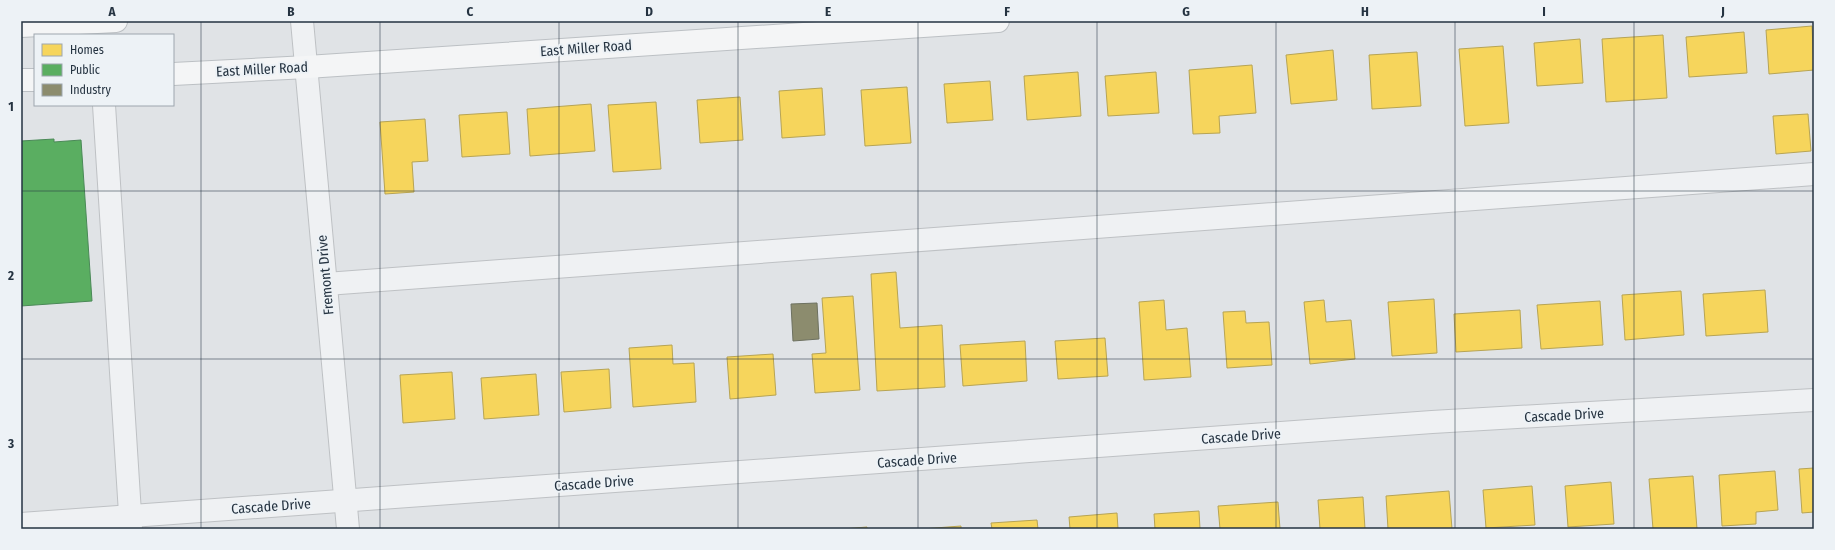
<svg xmlns="http://www.w3.org/2000/svg" width="1835" height="550" viewBox="0 0 1835 550" font-family="'Fira Sans Condensed',sans-serif">
	<style>
		.homes { fill: #f6d55c; stroke: #b7a454 }
		.public { fill: #5aae61; stroke: #4a8957 }
		.industry { fill: #8c8c6e; stroke: #6d7160 }
		.lines { fill: none; stroke-linecap: round; stroke-linejoin: round }
		.minor-casing { stroke: #bec1c4; stroke-width: 24 }
		.major-casing { stroke: #bcc0c4; stroke-width: 24 }
		.minor { stroke: #eff1f3; stroke-width: 22 }
		.major { stroke: #f4f5f6; stroke-width: 22 }
		.grid { fill: none; stroke: #253341; stroke-width: 1; stroke-opacity: 0.55 }
		.labels { text-anchor: middle; stroke-width: 4; stroke-linejoin: round; paint-order: stroke }
		.street-label { font-size: 14px; fill: #253341; stroke: #edf2f6 }
		.neatline { fill: none; stroke: #253341; stroke-width: 1.5 }
		.grid-label { font-size: 13px; text-anchor: middle; font-weight: bold; fill: #253341 }
	</style>
	<rect width="100%" height="100%" fill="#e0e3e6"/>
	<g class="homes">
		<polygon points="1812,26 1814,70 1769,74 1766,30"/>
		<polygon points="1744,32 1747,73 1689,77 1686,37"/>
		<polygon points="1663,35 1667,98 1606,102 1602,39"/>
		<polygon points="1580,39 1583,83 1537,86 1534,43"/>
		<polygon points="1503,46 1509,123 1465,126 1459,49"/>
		<polygon points="1333,50 1337,100 1291,104 1286,55"/>
		<polygon points="1417,52 1421,106 1372,109 1369,55"/>
		<polygon points="1252,65 1256,113 1219,116 1220,133 1193,134 1189,70"/>
		<polygon points="1078,72 1081,116 1027,120 1024,76"/>
		<polygon points="1156,72 1159,113 1108,116 1105,76"/>
		<polygon points="990,81 993,120 947,123 944,84"/>
		<polygon points="907,87 911,143 865,146 861,90"/>
		<polygon points="822,88 825,135 782,138 779,91"/>
		<polygon points="740,97 743,140 700,143 697,100"/>
		<polygon points="656,102 661,169 613,172 608,105"/>
		<polygon points="591,104 595,151 530,156 527,109"/>
		<polygon points="507,112 510,154 462,157 459,115"/>
		<polygon points="1808,114 1811,151 1776,154 1773,116"/>
		<polygon points="425,119 428,161 412,162 414,192 385,194 380,122"/>
		<polygon points="896,272 900,328 942,325 945,387 877,391 871,274"/>
		<polygon points="1765,290 1768,332 1706,336 1703,294"/>
		<polygon points="1681,291 1684,335 1625,340 1622,295"/>
		<polygon points="853,296 860,390 815,393 812,354 826,353 822,298"/>
		<polygon points="1434,299 1437,353 1392,356 1388,302"/>
		<polygon points="1164,300 1166,330 1187,328 1191,377 1144,380 1139,302"/>
		<polygon points="1324,300 1326,322 1351,320 1355,359 1310,364 1304,302"/>
		<polygon points="1600,301 1603,345 1541,349 1537,305"/>
		<polygon points="1520,310 1522,348 1456,352 1454,314"/>
		<polygon points="1245,311 1246,323 1269,322 1272,365 1227,368 1223,312"/>
		<polygon points="1105,338 1108,376 1058,379 1055,341"/>
		<polygon points="1025,341 1027,381 963,386 960,345"/>
		<polygon points="672,345 673,364 694,363 696,402 633,407 629,348"/>
		<polygon points="773,354 776,395 730,399 727,357"/>
		<polygon points="609,369 611,408 564,412 561,372"/>
		<polygon points="452,372 455,419 403,423 400,375"/>
		<polygon points="536,374 539,415 484,419 481,378"/>
		<polygon points="1814,468 1814,512 1802,513 1799,469"/>
		<polygon points="1775,471 1778,510 1756,512 1756,524 1722,526 1719,475"/>
		<polygon points="1693,476 1697,529 1653,529 1649,479"/>
		<polygon points="1611,482 1614,524 1568,527 1565,486"/>
		<polygon points="1532,486 1535,525 1486,528 1483,490"/>
		<polygon points="1449,491 1452,529 1388,529 1386,496"/>
		<polygon points="1363,497 1365,529 1320,529 1318,500"/>
		<polygon points="1278,502 1280,529 1220,529 1218,506"/>
		<polygon points="1199,511 1200,529 1155,529 1154,514"/>
		<polygon points="1117,513 1118,529 1070,529 1069,517"/>
		<polygon points="1037,520 1038,529 992,529 991,523"/>
		<polygon points="961,526 961,529 922,529"/>
		<polygon points="867,527 867,529 843,529"/>
	</g>
	<polygon class="public" points="54,139 54,142 81,140 92,301 21,306 21,141"/>
	<polygon class="industry" points="817,303 819,339 793,341 791,304"/>
	<g class="lines">
		<g class="minor-casing">
			<g id="minor">
				<polyline points="302,21 348,529"/>
				<polyline points="104,105 131,529"/>
				<polyline points="326,284 1814,174"/>
				<polyline points="21,524 1432,422 1814,400"/>
			</g>
		</g>
		<g class="major-casing">
			<g id="major">
				<polyline points="21,26 116,21"/>
				<polyline points="173,74 307,67 998,21"/>
				<polyline points="21,80 35,80"/>
			</g>
		</g>
		<use href="#minor" class="minor"/>
		<use href="#major" class="major"/>
	</g>
	<path class="grid" d="M 201,21 L 201,529M 380,21 L 380,529M 559,21 L 559,529M 738,21 L 738,529M 918,21 L 918,529M 1097,21 L 1097,529M 1276,21 L 1276,529M 1455,21 L 1455,529M 1634,21 L 1634,529M 21,191 L 1814,191M 21,359 L 1814,359"/>
	<g class="labels">
		<g class="street-label">
			<text transform="translate(586 48) rotate(-4)" y="5">East Miller Road</text>
			<text transform="translate(262 69) rotate(-3)" y="5">East Miller Road</text>
			<text transform="translate(325 275) rotate(-95)" y="5">Fremont Drive</text>
			<text transform="translate(1564 415) rotate(-3)" y="5">Cascade Drive</text>
			<text transform="translate(1241 436) rotate(-4)" y="5">Cascade Drive</text>
			<text transform="translate(917 460) rotate(-4)" y="5">Cascade Drive</text>
			<text transform="translate(594 483) rotate(-4)" y="5">Cascade Drive</text>
			<text transform="translate(271 506) rotate(-4)" y="5">Cascade Drive</text>
		</g>
	</g>
	<rect width="1835" height="550" fill="none" stroke="#edf2f6" stroke-width="44"/>
	<rect x="34" y="34" width="140" height="72" fill="#edf2f6" stroke="#9da6ae"/>
	<rect x="42" y="44" width="20" height="12" fill="#f6d55c" stroke="#9da6ae"/>
	<text x="70" y="54" font-size="12" fill="#253341">Homes</text>
	<rect x="42" y="64" width="20" height="12" fill="#5aae61" stroke="#9da6ae"/>
	<text x="70" y="74" font-size="12" fill="#253341">Public</text>
	<rect x="42" y="84" width="20" height="12" fill="#8c8c6e" stroke="#9da6ae"/>
	<text x="70" y="94" font-size="12" fill="#253341">Industry</text>
	<rect x="22" y="22" width="1791" height="506" class="neatline"/>
	<g class="grid-label">
		<text x="112" y="16">A</text>
		<text x="291" y="16">B</text>
		<text x="470" y="16">C</text>
		<text x="649" y="16">D</text>
		<text x="828" y="16">E</text>
		<text x="1007" y="16">F</text>
		<text x="1186" y="16">G</text>
		<text x="1365" y="16">H</text>
		<text x="1544" y="16">I</text>
		<text x="1723" y="16">J</text>
		<text x="11" y="111">1</text>
		<text x="11" y="280">2</text>
		<text x="11" y="448">3</text>
	</g>
</svg>
